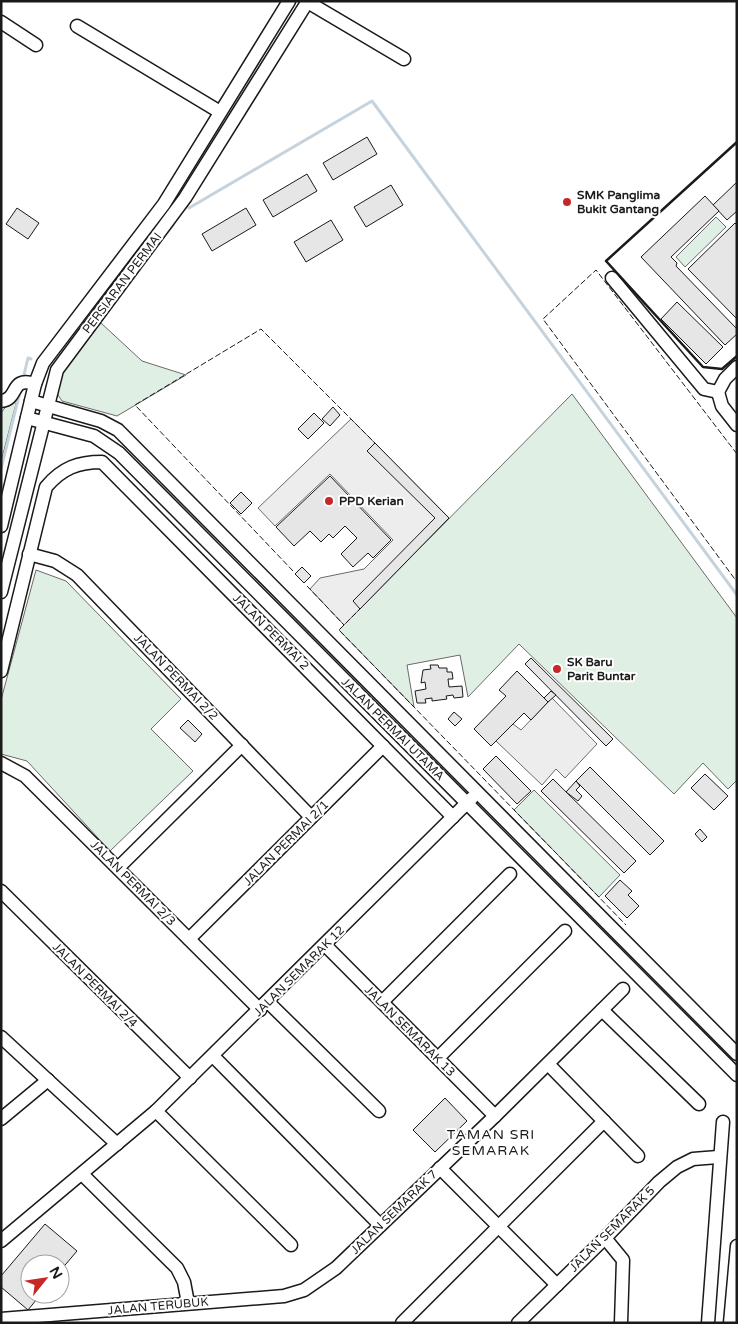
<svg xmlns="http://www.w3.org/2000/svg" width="738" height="1324" viewBox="0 0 738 1324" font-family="'Varela Round',sans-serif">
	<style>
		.green { fill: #e0efe3; stroke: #6a6a6a }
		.parking { fill: #ededed; stroke: #6a6a6a }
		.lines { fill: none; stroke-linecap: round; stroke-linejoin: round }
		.stream { stroke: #c6d2dc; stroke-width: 3 }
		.building { fill: #e6e6e6; stroke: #1a1a1a }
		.minor-casing { stroke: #1a1a1a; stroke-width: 15 }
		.minor { stroke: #fff; stroke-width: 12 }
		.fence { stroke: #1a1a1a; stroke-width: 1; stroke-dasharray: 6 2.5; stroke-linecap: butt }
		.wall { stroke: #1a1a1a; stroke-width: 2.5 }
		.poi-dot { fill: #c62828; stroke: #fff; stroke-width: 2 }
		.labels { text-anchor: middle; stroke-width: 4; stroke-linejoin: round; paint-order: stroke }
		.poi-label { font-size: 12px; font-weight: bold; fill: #1a1a1a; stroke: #fff; text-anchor: start }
		.street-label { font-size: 12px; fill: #1a1a1a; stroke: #fff }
		.neighbourhood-label { font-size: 14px; letter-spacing: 1px; fill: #1a1a1a; stroke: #fff }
	</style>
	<rect width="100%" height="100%" fill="#fff"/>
	<g class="green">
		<polygon points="716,217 726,227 685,267 676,257"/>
		<polygon points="101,323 142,361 186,375 117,416 62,401 54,389 60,371"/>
		<polygon points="20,388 1,462 1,413"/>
		<polygon points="572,394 737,618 737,780 728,789 703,763 674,794 519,644 468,697 460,655 407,665 414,707 339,630"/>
		<polygon points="36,570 66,581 181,699 151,729 193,771 110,851 27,761 1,754 1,700"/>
		<polygon points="534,790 620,875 599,897 514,810"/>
	</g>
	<g class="parking">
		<polygon points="351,419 449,518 344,625 310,589 320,578 364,569 393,540 330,474 275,526 258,508"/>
		<polygon points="552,698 597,744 565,778 556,769 542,785 496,741 513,724 521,730"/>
	</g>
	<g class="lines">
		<g class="stream">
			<polyline points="189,208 372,101 737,595"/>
			<polyline points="167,232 173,225"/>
			<polyline points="23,379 28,358 31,359"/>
			<polyline points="1,469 20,392"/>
		</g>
	</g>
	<g class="building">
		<polygon points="367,137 377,154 333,180 323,163"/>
		<polygon points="307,174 317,191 273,217 263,200"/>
		<polygon points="737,182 737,211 727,220 713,205"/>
		<polygon points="391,185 403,205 366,227 354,207"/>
		<polygon points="705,196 719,211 671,257 677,263 676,266 737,329 737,334 725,345 641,257"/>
		<polygon points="17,208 39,223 28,239 6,224"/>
		<polygon points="246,208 256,225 212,251 202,234"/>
		<polygon points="331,220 343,240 306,262 294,242"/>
		<polygon points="735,223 737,225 737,319 688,269"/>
		<polygon points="677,302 723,347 706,364 661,319"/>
		<polygon points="333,407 340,415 330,426 322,419"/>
		<polygon points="314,413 324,423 308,439 298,429"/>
		<polygon points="375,443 449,518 360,609 353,601 435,518 367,451"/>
		<polygon points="330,476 391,540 373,558 368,553 353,567 341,554 357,538 345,526 333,538 329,534 321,542 310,531 294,546 276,527"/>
		<polygon points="241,492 252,503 241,514 230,503"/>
		<polygon points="302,567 311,576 304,583 295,574"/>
		<polygon points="531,658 613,739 606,746 525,664"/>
		<polygon points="430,665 438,665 439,668 447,668 447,672 452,672 453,679 448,679 449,687 462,686 463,697 454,698 453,695 446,696 447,699 432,701 432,698 425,699 426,703 417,703 415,691 426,689 425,682 421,683 423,670 431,669"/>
		<polygon points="517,671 548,702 531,720 524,713 491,746 474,729 506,696 499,690"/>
		<polygon points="551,691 556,695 548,702 544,698"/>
		<polygon points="454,712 462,719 455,726 448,719"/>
		<polygon points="188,720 202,734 195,742 180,728"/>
		<polygon points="496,756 531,791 517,804 483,769"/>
		<polygon points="590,767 664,841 650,855 576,781"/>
		<polygon points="705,774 728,796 714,810 691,788"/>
		<polygon points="553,779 636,861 624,873 541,791"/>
		<polygon points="576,781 580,786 576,790 582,796 578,801 566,792"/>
		<polygon points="700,829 707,837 702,842 695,834"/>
		<polygon points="620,880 632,891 628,895 639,906 627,918 605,896"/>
		<polygon points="445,1098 467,1121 435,1152 413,1130"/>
		<polygon points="45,1224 77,1251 60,1271 60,1264 30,1264 30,1294 41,1294 28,1310 1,1287 1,1276"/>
	</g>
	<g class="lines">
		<g class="minor-casing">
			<g id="minor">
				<polyline points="306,1 404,59"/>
				<polyline points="1,22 36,45"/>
				<polyline points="77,26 220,112"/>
				<polyline points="612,278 704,389 718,392"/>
				<polyline points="718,392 722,406 737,425"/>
				<polyline points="718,392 725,379 737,367"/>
				<path d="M 1,401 C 20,399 9,376 35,384"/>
				<polyline points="31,401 101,421 118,430 737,1054"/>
				<polyline points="27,418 94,436 119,453 737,1075"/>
				<polyline points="1,526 35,384 43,363 164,204 289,1"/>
				<polyline points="29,554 55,561 77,575 311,817"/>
				<polyline points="1,592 57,370 185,198 308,1"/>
				<path d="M 1,671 L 46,487 C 62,468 78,462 102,462 L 453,817"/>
				<polyline points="1,763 25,776 260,1010"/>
				<polyline points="118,868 242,745"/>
				<polyline points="1,891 190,1078"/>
				<polyline points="189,939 383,746"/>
				<polyline points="325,945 495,1116"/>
				<polyline points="268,1002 379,1111"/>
				<polyline points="382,1002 510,874"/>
				<polyline points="602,1010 699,1104"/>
				<polyline points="1,1037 117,1144"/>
				<polyline points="213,1056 380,1225"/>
				<polyline points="438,1058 565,931"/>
				<polyline points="548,1064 638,1156"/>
				<polyline points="156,1111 291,1245"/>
				<polyline points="1,1119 48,1080"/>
				<polyline points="440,1168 557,1285"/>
				<polyline points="82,1174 177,1268 184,1282 188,1303"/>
				<polyline points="605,1238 623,1260 621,1323"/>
				<polyline points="1,1241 156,1111 472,798"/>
				<polyline points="1,1319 284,1296 304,1290 336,1268 495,1116 623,989"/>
				<polyline points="402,1323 604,1121"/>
				<polyline points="518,1323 605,1238 659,1182 677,1167 693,1159 718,1157"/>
				<polyline points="708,1323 723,1122"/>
				<polyline points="730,1323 737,1246"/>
			</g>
		</g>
		<use href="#minor" class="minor"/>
		<g class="fence">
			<polyline points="737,454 596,270 543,319 737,582"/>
			<polyline points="293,571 135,405 261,329 377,445"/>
			<polyline points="307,586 344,625"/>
			<polyline points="362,607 339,630 626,925"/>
		</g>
		<polyline class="wall" points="737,142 606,261 703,367 722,369 737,356"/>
	</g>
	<g class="poi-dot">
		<circle cx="567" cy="202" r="5"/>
		<circle cx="329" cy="501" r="5"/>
		<circle cx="557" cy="669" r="5"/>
	</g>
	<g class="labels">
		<g class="poi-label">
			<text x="577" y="199">SMK Panglima<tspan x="577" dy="14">Bukit Gantang</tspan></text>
			<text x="339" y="505">PPD Kerian</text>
			<text x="567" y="666">SK Baru<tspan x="567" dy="14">Parit Buntar</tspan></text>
		</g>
		<g class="street-label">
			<text transform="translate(122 283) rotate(-53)" y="4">PERSIARAN PERMAI</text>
			<text transform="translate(271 632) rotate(45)" y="4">JALAN PERMAI 2</text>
			<text transform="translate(176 677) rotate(46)" y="4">JALAN PERMAI 2/2</text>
			<text transform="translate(393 729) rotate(45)" y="4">JALAN PERMAI UTAMA</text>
			<text transform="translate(286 843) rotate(-45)" y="4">JALAN PERMAI 2/1</text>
			<text transform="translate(133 883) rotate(45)" y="4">JALAN PERMAI 2/3</text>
			<text transform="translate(299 971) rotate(-45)" y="4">JALAN SEMARAK 12</text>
			<text transform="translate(95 985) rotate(45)" y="4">JALAN PERMAI 2/4</text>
			<text transform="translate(410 1031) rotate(45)" y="4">JALAN SEMARAK 13</text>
			<text transform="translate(394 1212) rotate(-44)" y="4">JALAN SEMARAK 7</text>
			<text transform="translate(612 1229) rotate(-45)" y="4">JALAN SEMARAK 5</text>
			<text transform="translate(158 1306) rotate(-5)" y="4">JALAN TERUBUK</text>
		</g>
		<g class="neighbourhood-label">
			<text x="491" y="1139">TAMAN SRI<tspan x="491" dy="16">SEMARAK</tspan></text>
		</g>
	</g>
	<rect width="738" height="1324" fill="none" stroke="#1a1a1a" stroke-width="5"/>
	<g transform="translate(45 1279) rotate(60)"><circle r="24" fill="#ffffff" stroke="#a3a3a3"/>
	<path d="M0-4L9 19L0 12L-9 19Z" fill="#c62828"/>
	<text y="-8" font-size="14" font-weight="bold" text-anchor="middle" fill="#1a1a1a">N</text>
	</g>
</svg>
